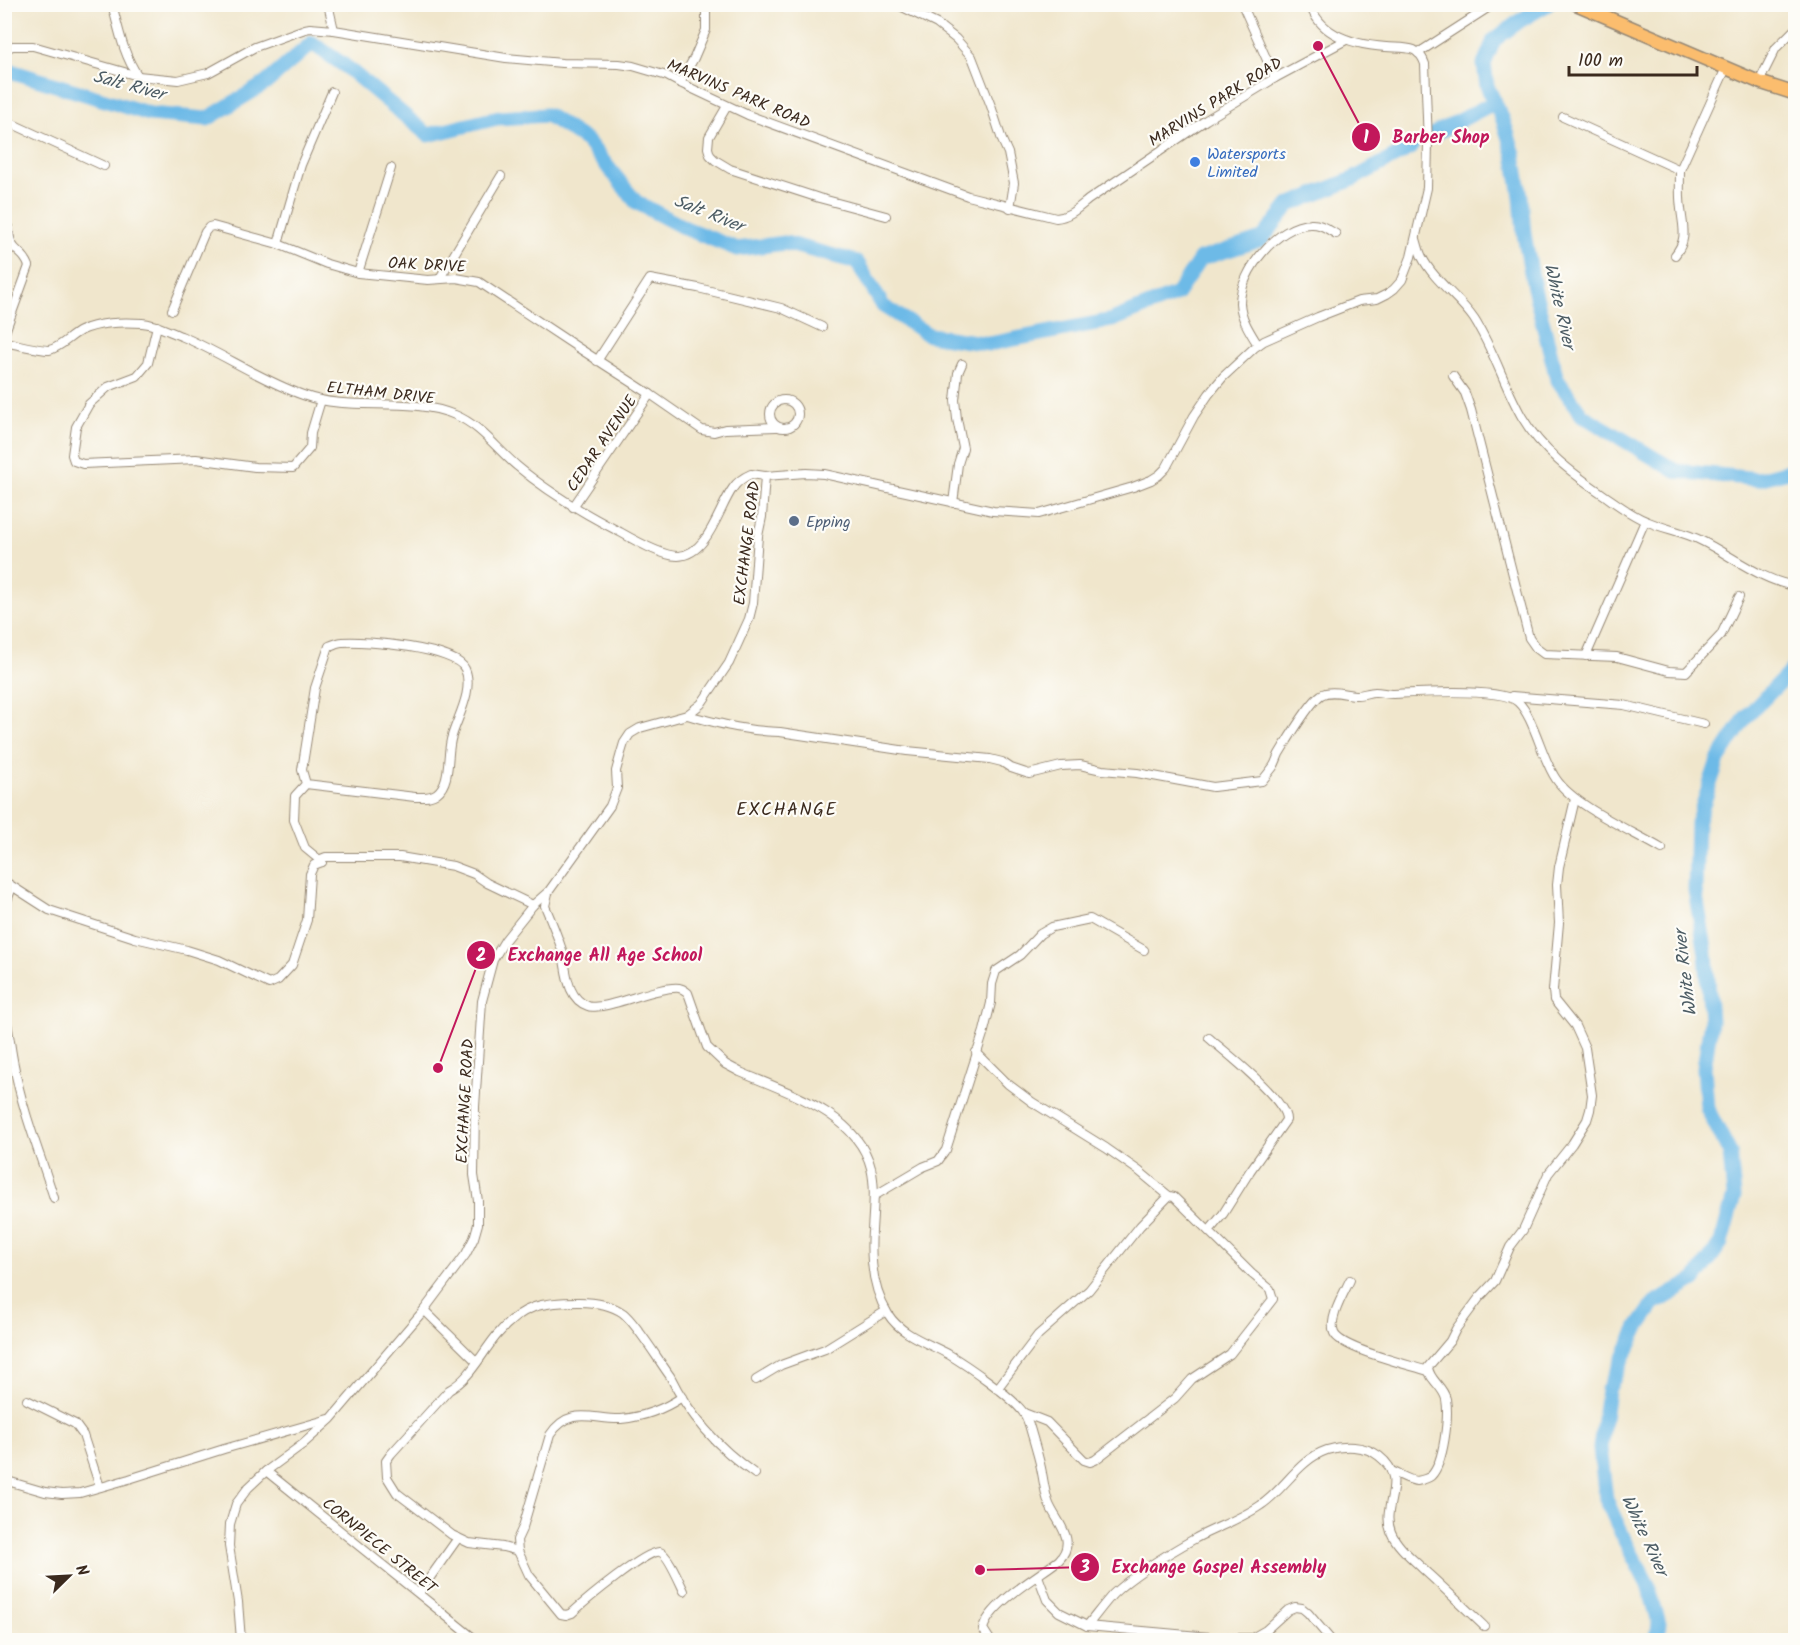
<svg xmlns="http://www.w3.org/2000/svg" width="1800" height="1645" viewBox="0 0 1800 1645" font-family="Kalam,sans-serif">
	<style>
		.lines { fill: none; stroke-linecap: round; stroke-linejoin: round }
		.river { stroke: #6dbae7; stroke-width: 15 }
		.street-casing { stroke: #968875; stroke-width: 10 }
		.primary-casing { stroke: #968875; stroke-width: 15 }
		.street { stroke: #fff; stroke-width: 8 }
		.primary { stroke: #fbbd6e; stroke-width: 12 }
		.shop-dot { fill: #3f7fe0; stroke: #fdfcf7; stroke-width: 2 }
		.service-dot { fill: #5c6f8a; stroke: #fdfcf7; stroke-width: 2 }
		.labels { text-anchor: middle; stroke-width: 4.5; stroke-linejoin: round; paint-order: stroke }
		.street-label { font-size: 16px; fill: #3b2a1e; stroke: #fdfcf7 }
		.shop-label { font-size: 16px; fill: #366cbe; stroke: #fdfcf7; text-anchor: start }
		.service-label { font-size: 16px; fill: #4e5e75; stroke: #fdfcf7; text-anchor: start }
		.water-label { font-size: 18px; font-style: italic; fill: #4c5c64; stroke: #fdfcf7 }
		.neighbourhood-label { font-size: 18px; letter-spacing: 1.5px; fill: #3b2a1e; stroke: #fdfcf7 }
		.leader { fill: none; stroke: #c2185b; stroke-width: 2 }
		.callout-dot { fill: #c2185b; stroke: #fdfcf7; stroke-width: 2 }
		.mark-label { font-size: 18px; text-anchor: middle; font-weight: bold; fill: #fff }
		.callout-label { font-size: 18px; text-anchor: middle; font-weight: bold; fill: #c2185b; stroke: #fdfcf7; stroke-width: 4.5; stroke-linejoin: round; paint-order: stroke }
	</style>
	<rect width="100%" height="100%" fill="#fdfcf7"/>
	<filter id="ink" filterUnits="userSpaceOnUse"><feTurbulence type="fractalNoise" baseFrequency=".0167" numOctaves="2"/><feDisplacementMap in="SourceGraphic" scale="12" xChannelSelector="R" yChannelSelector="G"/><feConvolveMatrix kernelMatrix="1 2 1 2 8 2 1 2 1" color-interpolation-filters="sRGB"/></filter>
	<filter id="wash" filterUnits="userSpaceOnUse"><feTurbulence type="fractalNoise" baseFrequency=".008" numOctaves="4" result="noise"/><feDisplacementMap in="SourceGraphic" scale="24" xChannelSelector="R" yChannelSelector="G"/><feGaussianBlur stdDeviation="1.35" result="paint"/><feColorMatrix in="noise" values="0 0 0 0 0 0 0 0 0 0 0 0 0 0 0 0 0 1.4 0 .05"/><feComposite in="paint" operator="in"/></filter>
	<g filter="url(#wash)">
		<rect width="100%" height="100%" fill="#f0e6cc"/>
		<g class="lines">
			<g class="river">
				<polyline points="1548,4 1521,20 1494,40 1484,64 1487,86 1503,120 1514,154 1521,197 1524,234 1534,288 1557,379 1582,415 1676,471 1758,479 1796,469"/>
				<polyline points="4,69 150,114 207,119 266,83 312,43 345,66 428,135 497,118 547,115 587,141 636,202 685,228 737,249 785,243 857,262 883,306 929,335 989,344 1112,320 1177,294 1200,259 1262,239 1289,205 1353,179 1411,148"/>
				<polyline points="1432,135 1495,102"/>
				<polyline points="1657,1640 1659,1623 1648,1585 1624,1539 1606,1499 1600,1448 1608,1390 1638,1327 1654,1304 1695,1280 1721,1243 1734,1196 1730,1153 1707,1108 1704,1068 1711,1021 1706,954 1695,890 1697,823 1718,760 1746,717 1796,666"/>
			</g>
		</g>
	</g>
	<g filter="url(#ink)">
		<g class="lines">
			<g class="street-casing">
				<g id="street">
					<path d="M 112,4 C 119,30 123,54 138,76"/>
					<polyline points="328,4 334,30"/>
					<polyline points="896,4 937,24 956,39 972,57 991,106 1002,140 1008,153 1014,183 1010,208"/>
					<polyline points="1242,4 1275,78"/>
					<path d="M 4,49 L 13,46 L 33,46 L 138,76 L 178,80 L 208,73 L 255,47 L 305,29 L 310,28 L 334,30 L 506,58 L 562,63 L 619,64 L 633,66 L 667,76 L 680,83 L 748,115 L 968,196 L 1056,218 C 1069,217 1078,208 1088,200 L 1206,120 L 1275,78 L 1346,40"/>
					<polyline points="1418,53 1494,4"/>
					<polyline points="1759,82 1776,48 1796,28"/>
					<polyline points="680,83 694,58 706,30 706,4"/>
					<polyline points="727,106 709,137 708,148 710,155 715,160 730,169 819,198 886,216"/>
					<polyline points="1563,117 1680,170 1726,68"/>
					<polyline points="4,120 104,166"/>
					<path d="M 1416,239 C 1418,245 1419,251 1422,257 C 1434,281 1459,297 1474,319 C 1494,350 1504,386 1522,417 C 1542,451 1572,473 1604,495 C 1617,504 1631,515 1646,521 C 1664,529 1685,532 1702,541 C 1732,556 1762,581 1796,586"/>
					<polyline points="278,244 301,165 332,92"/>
					<path d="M 1675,255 C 1688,239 1683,228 1681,209 C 1679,196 1680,183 1680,170"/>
					<polyline points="358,273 391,168"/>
					<polyline points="440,278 501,176"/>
					<polyline points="172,310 205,232 209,227 213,226 278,244 327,264 358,273 428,280 456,278 479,282 577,347 650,394 702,430 714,432 725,429 776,427"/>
					<polyline points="157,326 148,363 137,376 108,387 89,404 76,427 72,455 74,461 83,464 196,459 255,467 293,468 310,448 311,433 321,400"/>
					<path d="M 4,335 L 29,266 C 22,247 9,255 9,227"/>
					<path d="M 4,342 C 16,344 39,350 49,350 C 60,348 70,336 80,331 C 99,322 121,322 142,323 C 156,324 168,331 181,336 C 222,353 260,380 303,395 C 351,413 407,395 455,415 C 480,425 497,449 517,466 C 549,493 583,513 620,532 C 634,540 662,556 678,556 C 708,555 719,507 733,488 C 737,482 744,477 751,474 L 765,476"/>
					<path d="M 1258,345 C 1250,332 1241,319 1240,303 C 1240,271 1278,225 1310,224 C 1320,223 1327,229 1336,234"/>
					<polyline points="597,361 650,279 698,288 781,308 822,327"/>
					<polyline points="1453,376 1465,393 1471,410 1529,638 1536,648 1544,654 1617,657 1669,671 1686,672 1721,635 1739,597"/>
					<circle cx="784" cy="414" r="14"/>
					<polyline points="953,503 958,464 963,448 957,419 955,400 958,373 962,364"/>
					<polyline points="573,507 650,394"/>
					<polyline points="4,639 7,623"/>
					<polyline points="1586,656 1645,521"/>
					<polyline points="1512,696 1624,705 1704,724"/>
					<path d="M 687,715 C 721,724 745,731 780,732 L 907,751 L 990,759 L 1002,762 L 1011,768 L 1029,774 L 1061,766 L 1080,765 L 1102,770 L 1137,773 L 1213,787 L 1262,781 C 1266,776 1270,771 1273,767 C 1276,763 1277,758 1279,754 C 1287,741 1309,703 1321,695 C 1331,689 1346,695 1357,695 C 1363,695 1369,692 1375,692 C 1381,692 1387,694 1393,694 C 1417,693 1502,687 1518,702 C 1534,717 1542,759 1556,779 C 1574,806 1632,831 1662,849"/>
					<path d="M 306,784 L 415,797 C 422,797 431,798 437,793 C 452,781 446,753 452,736 C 458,716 474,690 465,669 C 456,648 365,640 342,642 C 338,642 333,645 329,646 L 315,688 L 302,770 L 306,784 L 295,796 L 294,820 L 305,848 L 322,862"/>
					<polyline points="4,881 49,910 135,938 187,950 219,960 269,984 278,980 292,965 307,920 310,874 314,865 322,862 321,859 326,857 400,857 453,866 474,874 487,883 533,905"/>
					<path d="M 548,893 L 545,906 C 551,920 557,935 562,950 C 567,968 565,998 588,1006 C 592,1008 597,1006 602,1006 C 622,1003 661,986 679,988 C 684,989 684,990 688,993 L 707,1047 L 725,1064 L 740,1072 C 786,1092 857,1113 871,1168 C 876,1188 873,1210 872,1231 C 870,1259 873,1290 888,1314 C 901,1335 928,1343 948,1354 C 968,1366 1010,1395 1023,1412 C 1029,1420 1030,1429 1033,1438 C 1036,1449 1040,1461 1042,1473 C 1044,1483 1045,1494 1049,1504 C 1057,1523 1078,1540 1059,1560 C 1039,1576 990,1603 983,1629 L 990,1640"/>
					<polyline points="4,909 12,887"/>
					<path d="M 4,1010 C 9,1028 10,1046 14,1065 C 22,1110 40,1154 54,1198"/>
					<path d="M 1209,1038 C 1225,1052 1287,1100 1286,1120 L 1250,1171 L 1223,1214 L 1209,1231"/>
					<polyline points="976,1052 1008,1084 1032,1102 1106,1148 1139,1171 1169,1196 1174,1197 1252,1274 1270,1289 1273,1299 1230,1354 1192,1379 1175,1398 1095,1460 1090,1462 1084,1460 1047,1422 1024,1413"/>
					<polyline points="874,1196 923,1167 938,1161 946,1150 984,1031 991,1003 992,984 996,971 1020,955 1040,934 1052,927 1090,919 1144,950"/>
					<path d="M 1350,1280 C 1344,1293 1328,1319 1334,1333 C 1341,1349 1410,1365 1428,1371"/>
					<polyline points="424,1310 477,1362"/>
					<polyline points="756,1380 781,1365 825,1349 886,1311"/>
					<polyline points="997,1389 1038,1335 1089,1290 1140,1226 1169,1196"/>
					<path d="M 682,1397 C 664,1409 643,1417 621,1419 C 593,1420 570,1405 550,1435 L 523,1527 L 517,1540 L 518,1551 L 503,1547 L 469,1543 L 452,1535 L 397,1493 L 387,1477 L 386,1461 L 391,1454 L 449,1390 C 471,1378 481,1354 497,1335 C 522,1305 542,1302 579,1302 C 593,1302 610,1304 623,1313 C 636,1323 659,1361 670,1376 C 690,1417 718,1448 755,1474"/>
					<polyline points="27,1400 75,1424 83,1435 100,1487"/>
					<polyline points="266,1471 476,1640"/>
					<path d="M 1391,1471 C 1399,1474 1410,1481 1417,1481 C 1422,1480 1427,1479 1431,1476 C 1444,1463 1449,1417 1446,1399 C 1443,1386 1429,1380 1428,1367 L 1450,1341 L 1456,1329 L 1479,1298 L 1495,1281 L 1510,1247 L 1523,1230 L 1548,1174 L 1572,1144 L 1587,1120 L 1590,1110 L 1592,1095 L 1585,1048 L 1575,1026 L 1554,1000 L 1553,990 L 1559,923 L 1557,885 L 1559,867 L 1575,799"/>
					<polyline points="4,1480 45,1492 62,1494 80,1493 129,1479 224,1449 329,1419"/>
					<path d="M 518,1551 L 529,1575 L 561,1614 L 566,1615 L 572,1613 C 584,1602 647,1549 660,1552 C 668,1554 680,1583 684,1591"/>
					<polyline points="1038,1576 1047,1600 1059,1612 1087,1626 1221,1638 1252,1638 1266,1630 1288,1610 1295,1607 1302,1608 1308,1613 1331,1640"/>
					<polyline points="419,1593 458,1538"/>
					<path d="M 1087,1626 C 1096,1615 1104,1604 1113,1594 C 1135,1573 1169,1553 1196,1538 C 1217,1527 1241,1519 1261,1505 C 1285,1489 1298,1460 1327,1450 C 1343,1445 1365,1445 1379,1456 C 1410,1480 1380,1505 1391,1532 C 1397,1547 1413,1559 1424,1570 C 1444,1588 1464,1607 1484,1626"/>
					<path d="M 241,1640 L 238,1602 L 229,1546 L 230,1524 L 236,1504 L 248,1488 L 265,1472 L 303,1444 L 331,1419 L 424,1310 L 466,1254 L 474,1238 L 478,1224 L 478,1201 L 474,1175 L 475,1107 L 482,1001 L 493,960 L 505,940 L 533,905 L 549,891 L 610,806 L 617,788 L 616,771 L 621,753 L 624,743 L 630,734 L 640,728 L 687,715 L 701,704 L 729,663 L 749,619 L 753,603 L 758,536 L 762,517 L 765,476 L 806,473 L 824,474 L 993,511 L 1039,514 L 1133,487 L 1151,480 L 1159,475 L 1166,468 L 1194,416 L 1209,394 L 1223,377 L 1254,348 L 1264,341 L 1318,317 L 1359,301 L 1377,299 L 1387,294 L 1394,289 L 1402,280 L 1411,257 L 1427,188 L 1428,144 L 1425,64 C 1423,58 1420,53 1414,50 C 1406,47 1395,48 1386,47 C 1357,45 1320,37 1310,4"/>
				</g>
			</g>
			<g class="primary-casing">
				<polyline id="primary" points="1576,4 1759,82 1796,94"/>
			</g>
			<use href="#street" class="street"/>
			<use href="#primary" class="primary"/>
		</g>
	</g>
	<circle class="shop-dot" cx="1195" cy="162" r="6"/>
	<circle class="service-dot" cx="794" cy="521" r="6"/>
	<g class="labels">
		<g class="street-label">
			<text transform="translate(739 93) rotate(23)" y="6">MARVINS PARK ROAD</text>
			<text transform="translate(1215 101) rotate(-32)" y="6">MARVINS PARK ROAD</text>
			<text transform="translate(427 264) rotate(3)" y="6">OAK DRIVE</text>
			<text transform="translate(381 392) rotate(6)" y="6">ELTHAM DRIVE</text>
			<text transform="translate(601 443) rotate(-56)" y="6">CEDAR AVENUE</text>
			<text transform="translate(746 543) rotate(-83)" y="6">EXCHANGE ROAD</text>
			<text transform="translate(464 1101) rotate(-87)" y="6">EXCHANGE ROAD</text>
			<text transform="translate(380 1545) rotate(39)" y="6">CORNPIECE STREET</text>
		</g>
		<g class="shop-label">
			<text x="1207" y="159">Watersports<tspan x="1207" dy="18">Limited</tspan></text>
		</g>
		<g class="service-label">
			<text x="806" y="527">Epping</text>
		</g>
		<g class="water-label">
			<text transform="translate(129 85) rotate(15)" y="6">Salt River</text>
			<text transform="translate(709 213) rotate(22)" y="6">Salt River</text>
			<text transform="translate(1560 306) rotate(77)" y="6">White River</text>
			<text transform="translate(1685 973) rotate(-97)" y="6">White River</text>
			<text transform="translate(1645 1535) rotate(65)" y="6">White River</text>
		</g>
		<g class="neighbourhood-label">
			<text x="787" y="815">EXCHANGE</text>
		</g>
	</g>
	<path class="leader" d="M1318 46L1366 137M438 1068L481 955M980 1570L1085 1567"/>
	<g class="callout-dot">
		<circle cx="1318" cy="46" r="6"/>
		<circle cx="438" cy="1068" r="6"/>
		<circle cx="980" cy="1570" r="6"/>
		<circle cx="1366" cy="137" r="15"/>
		<circle cx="481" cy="955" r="15"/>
		<circle cx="1085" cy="1567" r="15"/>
	</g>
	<g class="mark-label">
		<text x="1366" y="143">1</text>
		<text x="481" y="961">2</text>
		<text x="1085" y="1573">3</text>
	</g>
	<g class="callout-label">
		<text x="1441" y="143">Barber Shop</text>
		<text x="605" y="961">Exchange All Age School</text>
		<text x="1219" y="1573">Exchange Gospel Assembly</text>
	</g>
	<rect width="1800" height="1645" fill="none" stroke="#fdfcf7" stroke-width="24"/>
	<g transform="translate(69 1576) rotate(66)" stroke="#fdfcf7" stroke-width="4.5" paint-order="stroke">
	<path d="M0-4.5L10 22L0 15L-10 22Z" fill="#3b2a1e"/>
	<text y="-9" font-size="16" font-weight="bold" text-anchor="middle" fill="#3b2a1e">N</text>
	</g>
	<path d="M1569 66v9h128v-9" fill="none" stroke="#3b2a1e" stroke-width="3"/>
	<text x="1578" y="66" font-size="18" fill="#3b2a1e" stroke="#fdfcf7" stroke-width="4.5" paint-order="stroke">100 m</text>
</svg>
